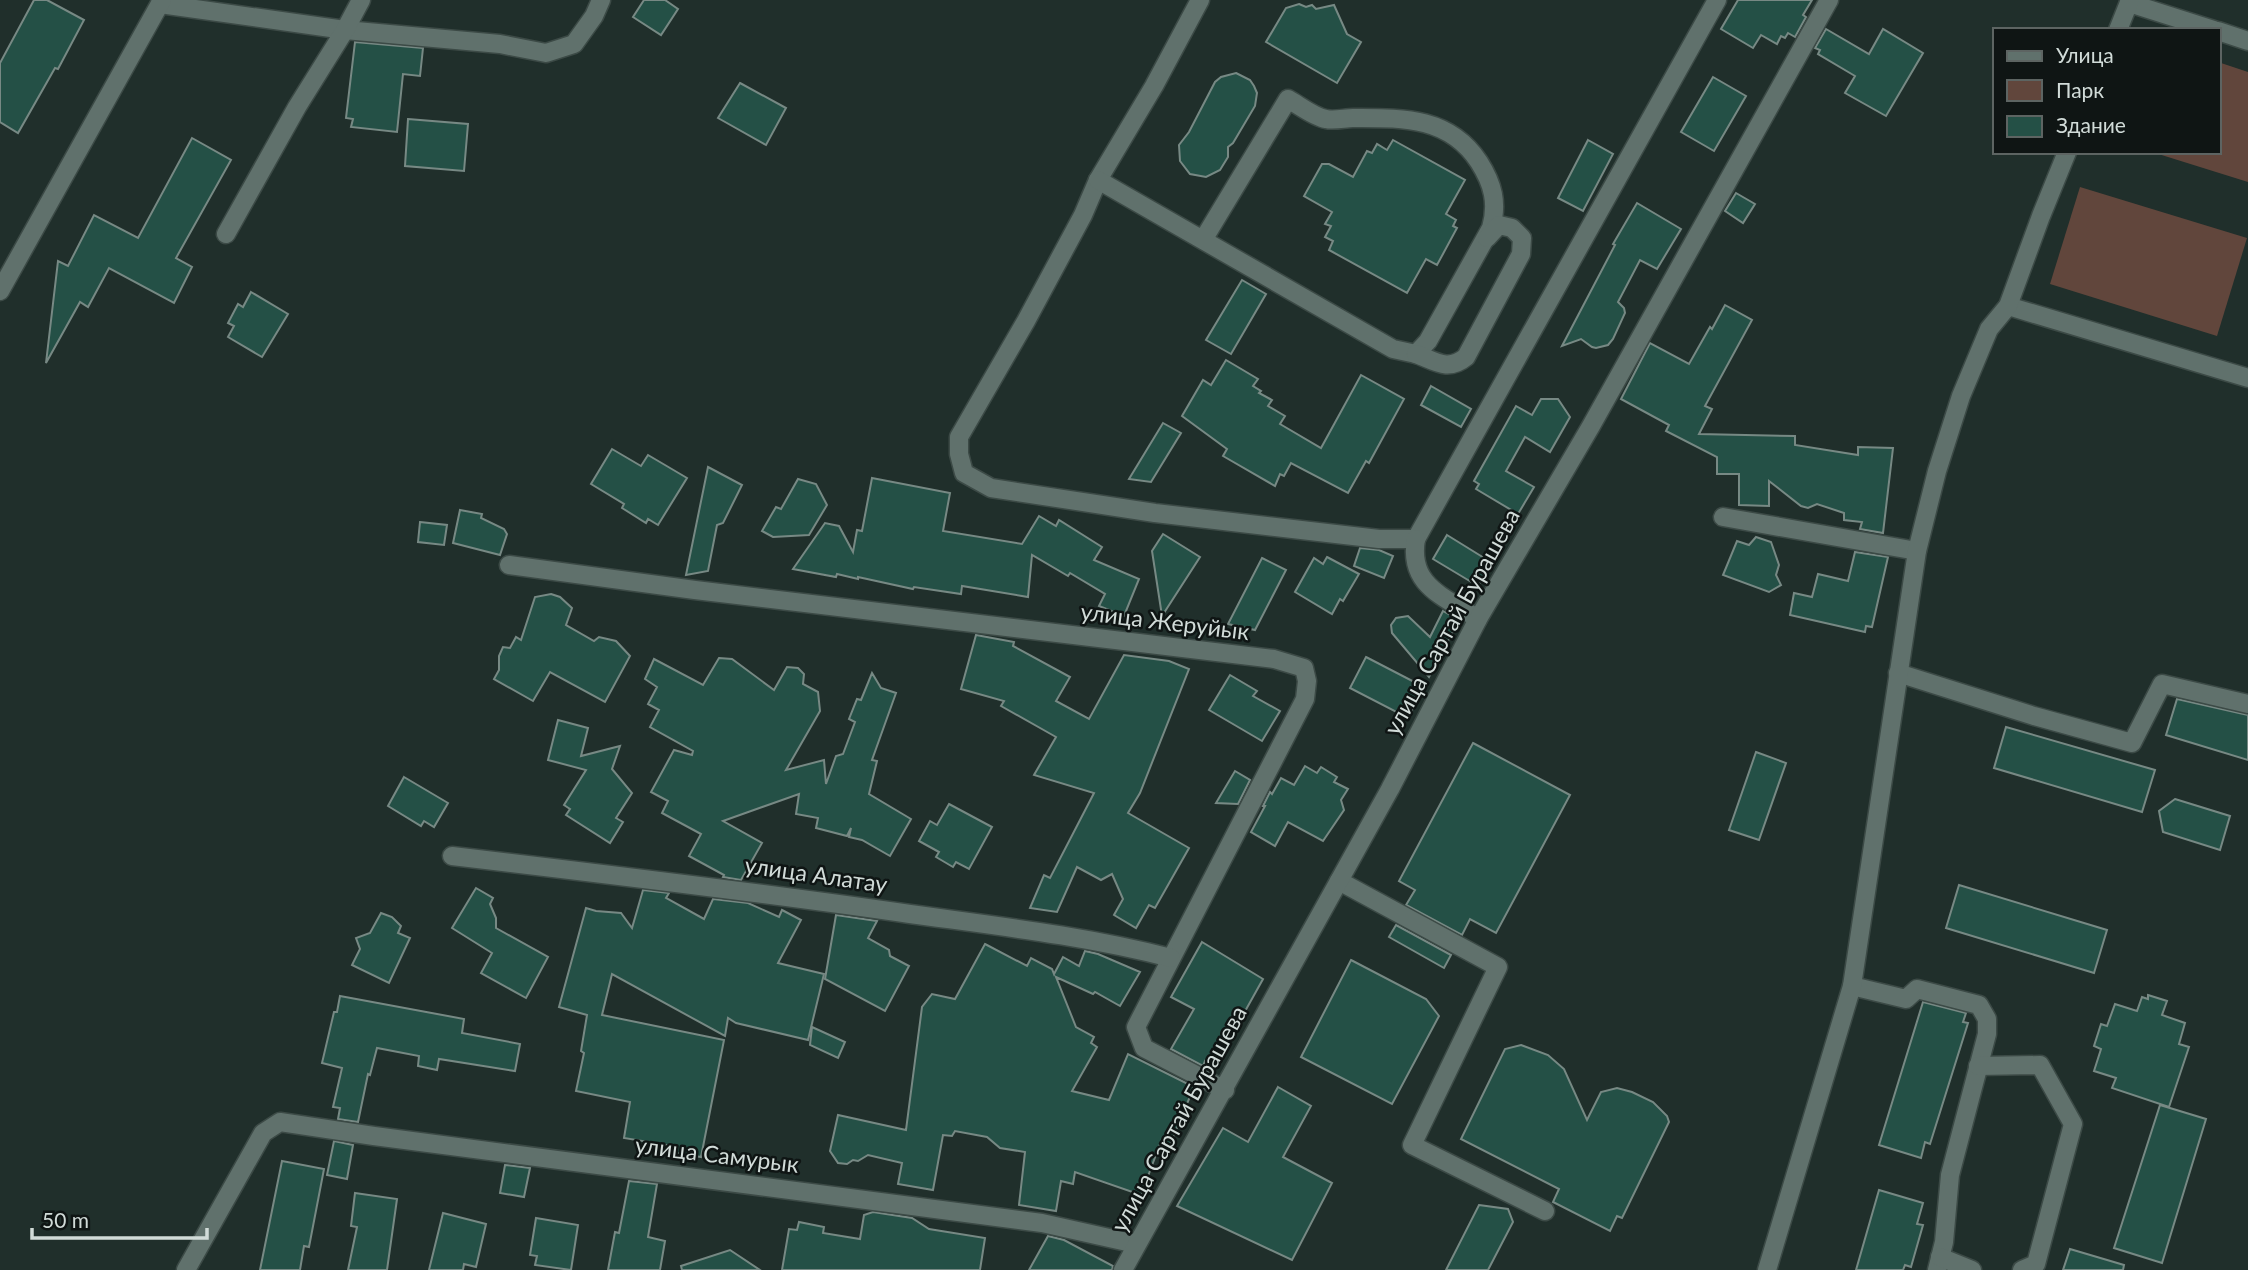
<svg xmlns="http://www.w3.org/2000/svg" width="2248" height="1270" viewBox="0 0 2248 1270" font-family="Lato,sans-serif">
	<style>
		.green { fill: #61463c }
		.building { fill: #245046; stroke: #778984; stroke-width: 2 }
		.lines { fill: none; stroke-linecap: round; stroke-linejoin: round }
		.minor-casing { stroke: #3c4a46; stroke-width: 21 }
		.minor { stroke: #60716c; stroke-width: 18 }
		.labels { text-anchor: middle; stroke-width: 5; stroke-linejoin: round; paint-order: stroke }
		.street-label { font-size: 23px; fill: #d1dbd8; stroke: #0f1514 }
	</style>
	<rect width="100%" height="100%" fill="#202f2b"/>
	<g class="green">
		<polygon points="2218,62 2248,72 2248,182 2152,152 2218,152"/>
		<polygon points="2080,187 2247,238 2217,336 2050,284"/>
	</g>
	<g class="building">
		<polygon points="34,0 47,0 84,20 58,69 55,68 18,133 0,122 0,63"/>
		<polygon points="644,0 665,0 678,9 661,35 633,17"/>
		<polygon points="1738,0 1812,0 1803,15 1806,17 1795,37 1788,33 1785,38 1781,36 1777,44 1761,35 1753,48 1721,29"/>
		<polygon points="1299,4 1306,7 1312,5 1316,9 1334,5 1347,34 1361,42 1337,83 1266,42 1286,8"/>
		<polygon points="1826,29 1869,54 1883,29 1923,53 1886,116 1845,93 1855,76 1818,54 1820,50 1815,48"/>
		<polygon points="355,42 423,48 420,76 403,74 397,132 351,127 353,119 346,118"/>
		<polygon points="1236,73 1250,80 1254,86 1257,93 1255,106 1233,143 1228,147 1228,157 1220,170 1206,177 1190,174 1180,161 1179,145 1189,132 1215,82 1221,77"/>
		<polygon points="1713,77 1746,96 1714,151 1681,132"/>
		<polygon points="740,83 786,108 766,145 718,118"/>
		<polygon points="408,119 468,124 464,171 405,166"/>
		<polygon points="192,138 231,160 176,258 192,267 174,303 109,268 88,307 80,302 46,363 58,261 68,266 94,215 138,238"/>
		<polygon points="1393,140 1465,180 1446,214 1456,220 1453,226 1457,228 1437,265 1426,259 1407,293 1329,250 1333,241 1325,237 1331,226 1325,224 1332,212 1304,196 1322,164 1329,164 1353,177 1367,151 1372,153 1377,144 1387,150"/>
		<polygon points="1588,140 1613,154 1583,211 1558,198"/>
		<polygon points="1736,193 1755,204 1743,223 1725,211"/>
		<polygon points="1637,203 1681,229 1657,269 1640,260 1618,302 1624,308 1625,313 1613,339 1608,345 1596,348 1592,347 1581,339 1562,346 1615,245 1613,244"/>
		<polygon points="1242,280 1266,294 1231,354 1206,340"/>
		<polygon points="251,292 288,314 262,357 228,337 234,326 228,323 238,304 243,307"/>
		<polygon points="1725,305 1752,320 1705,406 1712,409 1699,434 1795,436 1795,445 1858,455 1858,447 1893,448 1883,533 1860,529 1862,522 1844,520 1844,513 1817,504 1808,508 1801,506 1769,481 1769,506 1739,505 1739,474 1717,474 1717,457 1666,431 1669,425 1621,399 1650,343 1689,364 1710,327 1712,329"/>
		<polygon points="1226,360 1258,379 1253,386 1261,391 1259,393 1272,400 1268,406 1285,416 1280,424 1321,448 1361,375 1404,399 1369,463 1366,461 1348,493 1291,463 1284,476 1280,474 1275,486 1223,456 1227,449 1182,416 1203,380 1211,385"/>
		<polygon points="1431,386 1471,409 1461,427 1421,405"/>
		<polygon points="1541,399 1558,399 1570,417 1550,452 1525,437 1506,471 1534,487 1518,514 1476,489 1479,484 1474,481 1516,406 1532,415"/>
		<polygon points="1163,423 1181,433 1151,482 1129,479"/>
		<polygon points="612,449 641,466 648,455 687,478 658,525 648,519 646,523 622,508 624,504 591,484"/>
		<polygon points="708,467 742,485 723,523 717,525 708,571 686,575"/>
		<polygon points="872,478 950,493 943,531 1022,544 1039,516 1056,526 1059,520 1102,547 1094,560 1139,579 1124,616 1099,606 1105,594 1070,573 1068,576 1032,555 1028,597 962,586 961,594 914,587 913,589 858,577 858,579 837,574 836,577 793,569 825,523 839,526 853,552 857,530 862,531"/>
		<polygon points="798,479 816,484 827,505 809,535 773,537 762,531 776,507 781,509"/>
		<polygon points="460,510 482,514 481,518 504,529 507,534 500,555 453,543"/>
		<polygon points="420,522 447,525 444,545 418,542"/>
		<polygon points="1163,534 1200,557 1162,616 1152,551"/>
		<polygon points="1447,535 1489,561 1487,564 1490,566 1478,586 1433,559"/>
		<polygon points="1756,537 1771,542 1779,565 1776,575 1781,585 1769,592 1723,575 1737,541 1749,545"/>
		<polygon points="1360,548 1379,550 1393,556 1384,578 1354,566"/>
		<polygon points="1855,552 1888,557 1872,627 1866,626 1865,632 1790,615 1794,593 1812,597 1818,574 1848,581"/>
		<polygon points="1327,557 1359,574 1343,601 1340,599 1332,614 1295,592 1314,558 1323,564"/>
		<polygon points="1262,558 1286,570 1255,630 1228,624"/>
		<polygon points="551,594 560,597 572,608 566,625 594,641 599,637 616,641 630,656 605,702 550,672 533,701 494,679 499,670 499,656 503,647 510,648 516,637 521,640 535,597"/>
		<polygon points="1443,611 1459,620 1429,677 1392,633 1391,625 1396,618 1408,616 1430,637"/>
		<polygon points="976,635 1014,642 1013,646 1070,677 1056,701 1089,719 1124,655 1169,661 1189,669 1140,793 1128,813 1189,848 1155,908 1149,905 1136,928 1114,915 1123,899 1112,874 1101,880 1077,867 1057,912 1030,908 1044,875 1050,878 1094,793 1034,775 1056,737 1001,706 1004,701 961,689"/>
		<polygon points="1366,657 1424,687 1408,718 1350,688"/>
		<polygon points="719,658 732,659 774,690 787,667 798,668 804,674 803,684 818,692 820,711 786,770 824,760 826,784 836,756 843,754 855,722 849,719 857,699 861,700 872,673 881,688 896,693 872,760 877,761 869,794 911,819 890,856 862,840 849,837 851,828 847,836 816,828 818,818 796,814 799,794 723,821 762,843 741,880 723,877 724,875 689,856 701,834 662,813 668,801 651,792 674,750 692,755 693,751 650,727 659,710 648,704 657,687 645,679 654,659 703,685"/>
		<polygon points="1230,675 1257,691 1253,696 1280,711 1262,741 1209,710"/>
		<polygon points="2177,699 2248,715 2248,760 2166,735"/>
		<polygon points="558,720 588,728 581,756 620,746 612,769 632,793 616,818 623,822 610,843 566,815 570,809 564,805 586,770 548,760"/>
		<polygon points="2006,727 2155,770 2142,812 1994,768"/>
		<polygon points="1473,743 1570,795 1496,933 1470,919 1462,935 1406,905 1415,890 1399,881"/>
		<polygon points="1756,752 1786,763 1759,840 1729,830"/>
		<polygon points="1305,766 1317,773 1321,767 1337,777 1334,782 1348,789 1341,800 1344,810 1323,841 1288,822 1275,846 1251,832 1265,806 1263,806 1270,792 1272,794 1281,778 1294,785"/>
		<polygon points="1235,771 1250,780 1238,804 1216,803"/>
		<polygon points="404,777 448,803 434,827 424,821 421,826 388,806"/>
		<polygon points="2175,799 2230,816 2220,850 2163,832 2159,811"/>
		<polygon points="949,804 992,827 969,869 956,862 953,867 936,857 939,852 919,841 930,821 937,825"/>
		<polygon points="1959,885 2107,930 2094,973 1946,928"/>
		<polygon points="476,888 493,898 490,904 496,918 496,928 548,957 526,998 481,973 492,953 452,928"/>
		<polygon points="643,890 669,893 666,898 704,919 713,899 748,903 779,917 782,910 801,920 778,963 824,974 808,1040 736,1023 728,1018 725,1036 612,974 602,1015 724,1040 701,1157 672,1152 673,1146 624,1138 630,1102 576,1091 584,1053 581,1051 587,1015 559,1007 586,908 596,911 621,913 632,928"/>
		<polygon points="381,913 392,917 401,926 398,933 410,938 389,983 352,965 360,949 356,938 370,933"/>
		<polygon points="836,915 877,921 868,938 889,950 890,956 909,966 885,1011 825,979"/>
		<polygon points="1396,925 1451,955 1444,968 1389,937"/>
		<polygon points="1202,942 1263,979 1214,1067 1205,1061 1203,1066 1171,1049 1194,1009 1171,997"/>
		<polygon points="985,944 1027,966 1031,958 1052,969 1054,974 1063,957 1079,966 1085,951 1098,954 1140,972 1120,1006 1095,992 1093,994 1056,977 1076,1027 1094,1037 1091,1043 1097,1047 1072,1091 1109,1100 1128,1054 1194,1087 1169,1147 1160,1144 1141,1195 1075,1172 1073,1184 1061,1181 1056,1211 1019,1205 1025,1152 1000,1148 987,1137 955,1131 952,1136 943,1135 933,1190 898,1184 902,1163 868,1155 858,1161 853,1160 847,1164 838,1163 830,1151 838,1115 906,1130 922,1007 932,994 955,999"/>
		<polygon points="1351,960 1426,999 1439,1016 1392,1104 1301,1057"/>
		<polygon points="2148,995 2167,1001 2162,1015 2185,1023 2179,1044 2189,1047 2169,1107 2112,1088 2116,1078 2094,1071 2101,1049 2094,1046 2101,1024 2107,1026 2115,1004 2137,1011 2142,997 2148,999"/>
		<polygon points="340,996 464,1019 462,1033 520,1044 515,1071 439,1059 437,1070 418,1066 419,1056 377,1048 370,1075 368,1074 358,1122 338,1119 340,1108 333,1107 342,1068 322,1063 334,1012 337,1012"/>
		<polygon points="1923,1002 1966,1013 1963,1022 1968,1023 1930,1144 1925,1142 1921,1158 1879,1145"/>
		<polygon points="812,1027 845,1042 838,1058 810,1045"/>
		<polygon points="1521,1045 1548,1055 1564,1069 1587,1120 1601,1092 1617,1088 1632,1092 1653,1102 1667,1116 1669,1122 1622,1218 1617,1216 1610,1231 1553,1202 1559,1189 1461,1139 1505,1049"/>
		<polygon points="1278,1087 1311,1106 1283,1157 1332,1183 1292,1260 1177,1206 1223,1128 1248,1142"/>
		<polygon points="2160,1105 2206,1119 2162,1263 2114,1248"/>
		<polygon points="334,1141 353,1145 347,1179 327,1175"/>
		<polygon points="282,1161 324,1169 309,1247 304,1246 300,1270 260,1270"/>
		<polygon points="505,1165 530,1168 524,1197 500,1193"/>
		<polygon points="629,1181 657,1184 648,1237 665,1241 660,1270 608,1270 615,1232 619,1233"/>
		<polygon points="1879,1190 1923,1203 1917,1224 1923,1225 1911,1267 1905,1265 1903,1270 1856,1270"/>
		<polygon points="355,1193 397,1199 387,1270 348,1270 357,1227 351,1226"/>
		<polygon points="1479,1205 1508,1209 1513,1222 1488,1270 1446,1270"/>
		<polygon points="873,1212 912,1218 929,1229 985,1238 980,1270 782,1270 789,1229 797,1230 799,1222 824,1227 823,1233 860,1239 864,1215"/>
		<polygon points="443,1213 486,1224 476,1267 464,1264 463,1270 429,1270"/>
		<polygon points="536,1218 578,1225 571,1270 535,1265 537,1256 530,1255"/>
		<polygon points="1048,1236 1064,1240 1113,1266 1112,1270 1029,1270"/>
		<polygon points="2070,1249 2124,1265 2123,1270 2063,1270"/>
		<polygon points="730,1250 760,1270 682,1270 681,1266"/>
	</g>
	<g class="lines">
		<g class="minor-casing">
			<g id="minor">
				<polyline points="1200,0 1154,86 1098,180 1083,215 1026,321 959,437 959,454 964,473 991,488 1155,513 1379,539 1416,539 1717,0"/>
				<polyline points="2129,3 2214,30"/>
				<polyline points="160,4 345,30 500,44 546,53 574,44 594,16 601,0"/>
				<polyline points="2118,30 2130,0"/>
				<polyline points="2218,31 2248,41"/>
				<path d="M 1098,180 L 1393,349 L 1416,354 L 1428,341 L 1491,228 C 1498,203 1493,184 1479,162 C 1449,116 1401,118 1353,118 C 1345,118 1334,121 1326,119 C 1314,117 1299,105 1288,99 L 1203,240"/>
				<polyline points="226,234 297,107 345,30 361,0"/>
				<polyline points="0,291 162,0"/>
				<polyline points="2008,306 2248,378"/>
				<path d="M 1416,354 C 1435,361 1448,372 1466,357 L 1521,254 L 1522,238 L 1512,228 L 1499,225 L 1487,238"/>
				<polyline points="1723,517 1917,551"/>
				<path d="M 1416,539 C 1408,586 1444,596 1478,619"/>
				<polyline points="509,565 695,590 1274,659 1304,668 1307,681 1305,699 1136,1027 1144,1048 1225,1090"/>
				<polyline points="1898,673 2034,716 2132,743 2162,684 2248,704"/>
				<path d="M 452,856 C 605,874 758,892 910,914 C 997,926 1086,936 1171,958"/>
				<polyline points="1339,881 1498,967 1412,1145 1545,1211"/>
				<polyline points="1852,986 1906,999 1917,989 1979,1005 1987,1019 1987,1034 1950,1175 1944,1242 1937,1270"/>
				<polyline points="1978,1066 2040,1065 2073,1124 2036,1264 2022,1270"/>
				<polyline points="1940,1257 1972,1270"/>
				<polyline points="186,1270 263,1133 280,1122 374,1136 1042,1223 1136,1244"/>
				<polyline points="1123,1270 1390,789 1478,619 1591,426 1829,0"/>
				<polyline points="1767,1270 1852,986 1917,551 1937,471 1961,396 1989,329 2008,306 2041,216 2067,152"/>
			</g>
		</g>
		<use href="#minor" class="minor"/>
	</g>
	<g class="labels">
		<g class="street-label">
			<text transform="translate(1165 622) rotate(7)" y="8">улица Жеруйык</text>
			<text transform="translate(1452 622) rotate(-61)" y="8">улица Сартай Бурашева</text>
			<text transform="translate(816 875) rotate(8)" y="8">улица Алатау</text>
			<text transform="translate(1179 1119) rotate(-61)" y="8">улица Сартай Бурашева</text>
			<text transform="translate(717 1155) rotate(7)" y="8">улица Самурык</text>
		</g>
	</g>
	<rect x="1993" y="28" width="228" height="126" fill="#0f1514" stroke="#5d6462" stroke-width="2"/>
	<rect x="2007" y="51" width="35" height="10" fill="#60716c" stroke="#5d6462" stroke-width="2"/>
	<text x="2056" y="63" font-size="21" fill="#d1dbd8">Улица</text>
	<rect x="2007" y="80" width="35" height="21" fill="#61463c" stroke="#5d6462" stroke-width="2"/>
	<text x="2056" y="98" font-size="21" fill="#d1dbd8">Парк</text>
	<rect x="2007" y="116" width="35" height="21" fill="#245046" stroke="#5d6462" stroke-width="2"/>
	<text x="2056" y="133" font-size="21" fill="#d1dbd8">Здание</text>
	<path d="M32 1228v10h175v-10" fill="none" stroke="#d1dbd8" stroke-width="3.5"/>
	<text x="42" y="1228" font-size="21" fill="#d1dbd8" stroke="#0f1514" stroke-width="5" paint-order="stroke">50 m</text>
</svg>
